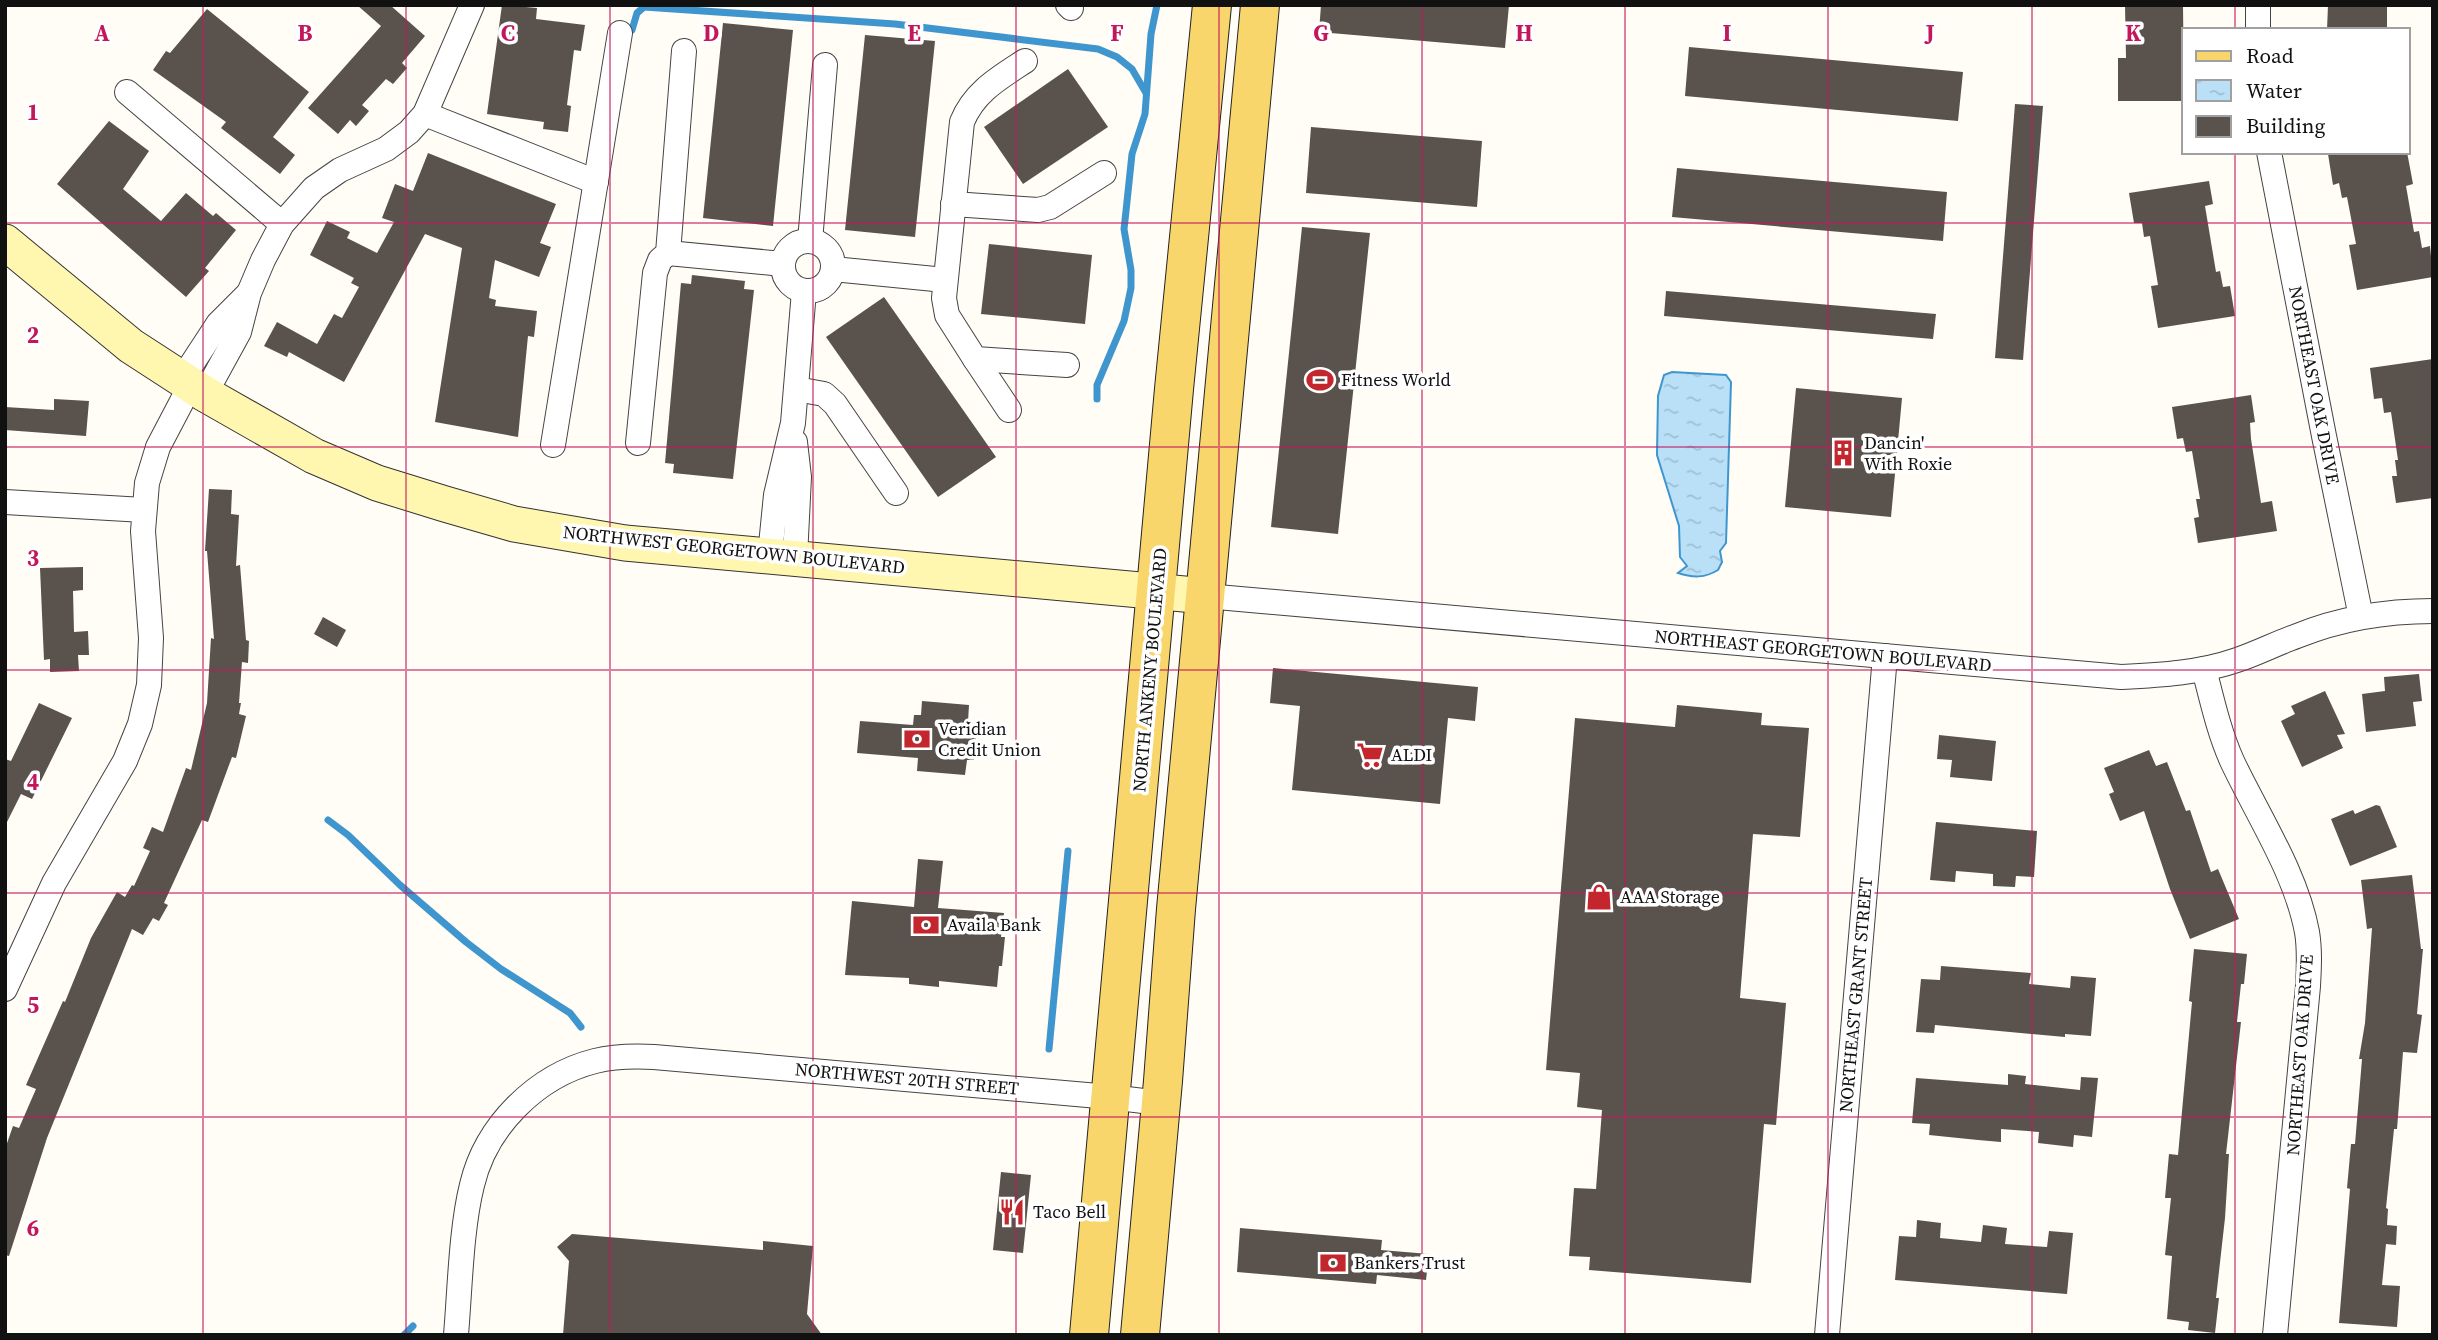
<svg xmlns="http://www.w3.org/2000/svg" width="2438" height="1340" viewBox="0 0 2438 1340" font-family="'Source Serif 4',serif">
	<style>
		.water { fill: url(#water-ripples); stroke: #3f96cf; stroke-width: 2 }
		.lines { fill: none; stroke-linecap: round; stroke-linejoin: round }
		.stream { stroke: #3f96cf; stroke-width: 7 }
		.building { fill: #5a524d }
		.street-casing { stroke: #444; stroke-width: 26 }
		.secondary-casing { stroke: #333; stroke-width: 37 }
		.primary-casing { stroke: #222; stroke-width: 40 }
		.street { stroke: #fff; stroke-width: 24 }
		.secondary { stroke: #fff6b0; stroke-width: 35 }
		.primary { stroke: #f9d66b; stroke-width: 38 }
		.grid { fill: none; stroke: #c2185b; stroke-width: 2; stroke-opacity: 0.55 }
		.labels { text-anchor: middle; stroke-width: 7; stroke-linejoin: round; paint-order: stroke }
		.poi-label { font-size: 18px; fill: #111; stroke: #fff; text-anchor: start }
		.street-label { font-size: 18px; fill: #111; stroke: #fff }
		.grid-label { font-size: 23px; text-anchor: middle; font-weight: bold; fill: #c2185b; stroke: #fff; stroke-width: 7; stroke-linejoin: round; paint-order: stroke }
	</style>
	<defs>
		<pattern id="water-ripples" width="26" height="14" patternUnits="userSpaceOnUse" patternTransform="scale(1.75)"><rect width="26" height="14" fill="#b9e0f7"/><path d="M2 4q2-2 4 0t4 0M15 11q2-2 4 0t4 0" fill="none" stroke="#9ebfd3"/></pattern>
	</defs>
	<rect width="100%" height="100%" fill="#fffdf5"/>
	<path class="water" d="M 1672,372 L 1726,375 L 1731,382 L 1726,543 L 1720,551 L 1722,562 L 1718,570 C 1705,578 1693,578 1678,573 L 1687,566 L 1680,557 L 1679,526 L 1657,455 L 1658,396 L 1664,375 Z"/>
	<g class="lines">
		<g class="stream">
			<polyline points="632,30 637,13 644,7 895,24 1098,49 1117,57 1132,69 1146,93"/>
			<polyline points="1097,399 1097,385 1124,321 1131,288 1131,270 1124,229 1126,211 1132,154 1145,114 1151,34 1157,5"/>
			<polyline points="328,820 348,835 400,885 466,942 501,969 570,1013 581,1027"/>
			<polyline points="1049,1049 1068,851"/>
			<polyline points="404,1335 413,1326"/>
		</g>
	</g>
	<g class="building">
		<polygon points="357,5 390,5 425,36 402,63 407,68 393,84 386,79 362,105 369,111 356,126 350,120 338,134 308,108 381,26"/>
		<polygon points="502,5 537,8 536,19 585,25 581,51 574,50 567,105 571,106 568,132 543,129 544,122 487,114"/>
		<polygon points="1321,5 1509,5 1505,48 1319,32"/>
		<polygon points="2125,5 2183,5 2184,101 2118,101 2118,58 2126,58"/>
		<polygon points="2328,5 2387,5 2387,30 2327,30"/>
		<polygon points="207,9 309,92 273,137 295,155 280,174 221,128 226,122 153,70 166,51 170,53"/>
		<polygon points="723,23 793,30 773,226 703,218"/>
		<polygon points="865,35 935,41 915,237 845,230"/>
		<polygon points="1689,47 1963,72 1958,121 1685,96"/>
		<polygon points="1068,69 1108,127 1023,184 984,127"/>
		<polygon points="2015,104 2043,106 2023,360 1995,358"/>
		<polygon points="109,121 149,151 123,189 161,221 186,193 213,216 216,213 236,230 205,268 209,271 186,297 57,184"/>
		<polygon points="1311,127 1482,141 1477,207 1306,193"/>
		<polygon points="2341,152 2407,152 2413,184 2406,186 2414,232 2419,231 2422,248 2430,246 2433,277 2357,290 2349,245 2356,244 2347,197 2342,198 2339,183 2333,185 2328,154"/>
		<polygon points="428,153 556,204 540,243 551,247 539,277 495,260 489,298 496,300 495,306 537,311 534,337 528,336 518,437 435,422 462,248 425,234 344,382 289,352 287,357 264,346 277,322 317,344 334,314 342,318 359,287 351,283 354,278 310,255 327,221 350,232 347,238 377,253 394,222 382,218 395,184 413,191"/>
		<polygon points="1677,168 1947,192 1943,241 1672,217"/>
		<polygon points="2209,181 2213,204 2205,206 2216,272 2220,271 2223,287 2230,286 2235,316 2158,328 2151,286 2158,285 2150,236 2144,237 2142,223 2134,223 2129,193"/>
		<polygon points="1302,227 1370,233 1338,534 1271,527"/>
		<polygon points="989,244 1092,255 1085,324 981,314"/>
		<polygon points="692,275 745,281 744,289 754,290 733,479 673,473 674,464 665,463 681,283 691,284"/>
		<polygon points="1666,291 1936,314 1933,339 1664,316"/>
		<polygon points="884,297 996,457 938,497 826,337"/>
		<polygon points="2433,359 2433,498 2396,503 2392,476 2397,476 2395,460 2398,460 2391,412 2384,413 2382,398 2374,399 2370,368"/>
		<polygon points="1796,388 1902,398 1891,517 1785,507"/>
		<polygon points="2251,395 2255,422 2250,423 2251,439 2261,503 2272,501 2277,531 2198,543 2194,518 2199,517 2196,499 2200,499 2192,451 2186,452 2183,438 2177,439 2172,407"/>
		<polygon points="54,399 89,401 86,436 5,430 5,407 54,410"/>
		<polygon points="209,489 232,490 231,514 239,515 236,566 240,565 246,640 249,641 248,663 242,662 239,703 241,703 239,714 246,716 236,758 232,757 208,822 202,820 164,903 168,905 159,921 153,918 143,935 132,929 47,1138 9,1256 5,1255 5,1149 13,1126 19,1128 36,1089 26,1085 63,1001 65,1002 91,938 117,892 125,897 132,885 134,886 150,851 143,848 152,827 163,832 186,768 191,770 207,703 211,638 214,639 207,551 205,551"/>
		<polygon points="83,567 83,590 73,591 74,632 88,631 89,655 78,655 79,671 50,672 50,659 44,660 40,568"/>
		<polygon points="323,617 346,630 337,647 314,634"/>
		<polygon points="1273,668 1478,687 1475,721 1448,718 1440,804 1292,790 1300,706 1270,703"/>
		<polygon points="2419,674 2422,701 2413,702 2416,726 2366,732 2362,694 2385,691 2384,677"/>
		<polygon points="2325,691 2345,734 2337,735 2343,748 2302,767 2281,721 2295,714 2291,706"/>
		<polygon points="922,701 969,705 968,722 977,722 974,760 967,760 965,775 917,771 918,758 857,753 860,721 913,725 914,715 921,715"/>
		<polygon points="39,703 72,718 32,799 21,794 5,826 5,759 11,761"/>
		<polygon points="1677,705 1762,713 1761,725 1809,728 1800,837 1753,834 1740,998 1786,1003 1776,1125 1764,1124 1751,1283 1589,1270 1590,1257 1569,1256 1574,1188 1596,1189 1602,1110 1577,1107 1580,1073 1546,1070 1575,718 1675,727"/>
		<polygon points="1939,735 1996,741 1992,781 1950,777 1952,760 1937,759"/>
		<polygon points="2149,750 2156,766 2167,762 2186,811 2190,810 2211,872 2218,869 2239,919 2190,939 2170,889 2144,811 2120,821 2109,794 2114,792 2104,768"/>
		<polygon points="2376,805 2380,806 2397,847 2350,866 2331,819 2353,810 2355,814"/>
		<polygon points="1936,822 2037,831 2034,877 2016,876 2015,887 1993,886 1993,874 1956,871 1955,882 1930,880"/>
		<polygon points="918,859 943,861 938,908 1004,913 1001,937 1005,937 1002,966 999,966 997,987 939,981 939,987 909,984 909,978 845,975 852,901 914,907"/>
		<polygon points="2412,875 2421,949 2423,949 2417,1014 2422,1015 2417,1053 2403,1052 2397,1129 2394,1129 2386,1208 2388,1209 2387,1225 2397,1226 2396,1245 2386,1244 2382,1285 2400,1286 2397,1327 2339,1323 2350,1189 2347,1188 2351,1144 2355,1144 2362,1059 2359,1059 2365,1023 2372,928 2367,929 2361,880"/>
		<polygon points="2194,949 2247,954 2244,984 2241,984 2237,1022 2241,1022 2226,1154 2229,1154 2225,1218 2216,1298 2219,1298 2215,1333 2188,1330 2189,1322 2167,1319 2172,1256 2165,1255 2171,1198 2165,1198 2169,1154 2178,1155 2192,1002 2189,1001"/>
		<polygon points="1941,966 2031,973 2029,984 2070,988 2071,976 2096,978 2091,1036 2065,1034 2065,1037 1935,1025 1934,1033 1916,1032 1921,979 1940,980"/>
		<polygon points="2008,1074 2026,1076 2025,1084 2080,1090 2081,1077 2098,1078 2092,1137 2074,1135 2073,1147 2038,1143 2039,1132 2001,1129 2001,1142 1978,1140 1929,1135 1930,1124 1912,1123 1916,1078 2008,1085"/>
		<polygon points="1001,1172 1031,1175 1023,1253 993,1250"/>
		<polygon points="1917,1220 1941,1223 1940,1238 1981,1242 1983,1225 2007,1228 2005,1244 2047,1247 2049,1231 2073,1233 2067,1294 1895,1280 1899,1236 1916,1237"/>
		<polygon points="1240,1228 1382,1240 1381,1250 1429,1254 1426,1280 1377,1275 1376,1284 1237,1272"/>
		<polygon points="572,1234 763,1250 763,1241 813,1246 807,1314 822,1335 563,1335 569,1261 557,1247"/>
	</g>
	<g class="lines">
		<g class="street-casing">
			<g id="street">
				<polyline points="1068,5 1071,8"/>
				<polyline points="2258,30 2258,5"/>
				<path d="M 1025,61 C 999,78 974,92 962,122 L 944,298 L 947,315 L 975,359 L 1067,365"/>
				<polyline points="127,92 282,224"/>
				<polyline points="425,114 596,182"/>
				<polyline points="2269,152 2324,436 2361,617"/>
				<polyline points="953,204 1038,210 1050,207 1104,173"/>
				<polyline points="810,241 825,65"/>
				<circle cx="808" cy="266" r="25"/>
				<polyline points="668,253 783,264"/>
				<polyline points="833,269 945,280"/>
				<polyline points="975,359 1009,410"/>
				<polyline points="182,379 218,324 248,294"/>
				<polyline points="796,389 824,394 835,404 896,493"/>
				<polyline points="205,394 239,332 249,293 263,260 282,224 314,188 340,170 386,149 409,132 425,114 472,5"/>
				<polyline points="638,443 655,273 660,260 668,253 684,51"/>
				<polyline points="553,445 620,33"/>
				<polyline points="5,502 144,510"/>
				<polyline points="770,555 776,495 793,423 804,291"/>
				<polyline points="795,557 799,477 795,442"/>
				<path d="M 1206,596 L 2121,677 C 2160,675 2200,673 2237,660 C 2258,653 2277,643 2297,636 C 2339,619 2387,611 2433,611"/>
				<path d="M 2204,669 C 2212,700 2219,732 2232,761 C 2258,816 2296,873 2307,932 C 2310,950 2309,968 2308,986 L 2275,1335"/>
				<polyline points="5,989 54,883 125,761 140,724 149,685 151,638 143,531 147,483 158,447 190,386"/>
				<path d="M 456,1335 C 460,1288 461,1229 472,1185 C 486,1126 536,1076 595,1061 C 615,1056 634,1056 654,1057 L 1110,1097 L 1160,1103"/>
				<polyline points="1827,1335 1885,656"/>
			</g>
		</g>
		<g class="secondary-casing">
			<polyline id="secondary" points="5,242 131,346 205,394 314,456 377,483 445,504 514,524 625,543 1206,596"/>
		</g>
		<g class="primary-casing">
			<g id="primary">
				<polyline points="1089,1335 1174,389 1212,5"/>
				<polyline points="1140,1335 1163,1081 1176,909 1260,5"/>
			</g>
		</g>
		<use href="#street" class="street"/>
		<use href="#secondary" class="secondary"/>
		<use href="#primary" class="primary"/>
	</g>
	<path class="grid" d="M 203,5 L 203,1335M 406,5 L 406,1335M 610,5 L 610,1335M 813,5 L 813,1335M 1016,5 L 1016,1335M 1219,5 L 1219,1335M 1422,5 L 1422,1335M 1625,5 L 1625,1335M 1828,5 L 1828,1335M 2032,5 L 2032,1335M 2235,5 L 2235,30M 2235,152 L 2235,1335M 5,223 L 2433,223M 5,447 L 2433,447M 5,670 L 2433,670M 5,893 L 2433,893M 5,1117 L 2433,1117"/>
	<defs>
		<g id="stadium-bare" transform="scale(2.1)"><path d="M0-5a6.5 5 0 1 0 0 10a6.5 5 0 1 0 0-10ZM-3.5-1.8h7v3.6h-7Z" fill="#c4262e" stroke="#fff" stroke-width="2.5" paint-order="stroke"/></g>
		<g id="building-bare" transform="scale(2.1)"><path d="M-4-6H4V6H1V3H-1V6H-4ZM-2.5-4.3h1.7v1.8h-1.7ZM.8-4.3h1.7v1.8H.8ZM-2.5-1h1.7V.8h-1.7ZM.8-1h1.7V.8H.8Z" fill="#c4262e" stroke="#fff" stroke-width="2.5" paint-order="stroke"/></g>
		<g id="bank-bare" transform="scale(2.1)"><path d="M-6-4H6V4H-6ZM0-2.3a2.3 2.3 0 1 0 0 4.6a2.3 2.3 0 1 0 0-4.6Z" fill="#c4262e" stroke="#fff" stroke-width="2.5" paint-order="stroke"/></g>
		<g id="supermarket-bare" transform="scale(2.1)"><path d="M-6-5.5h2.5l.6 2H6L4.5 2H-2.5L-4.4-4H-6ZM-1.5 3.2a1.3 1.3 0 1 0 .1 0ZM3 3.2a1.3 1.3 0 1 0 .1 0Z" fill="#c4262e" stroke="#fff" stroke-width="2.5" paint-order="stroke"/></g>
		<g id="shop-bare" transform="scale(2.1)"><path d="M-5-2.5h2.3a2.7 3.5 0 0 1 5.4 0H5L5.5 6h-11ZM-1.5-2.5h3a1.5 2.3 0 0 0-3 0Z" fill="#c4262e" stroke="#fff" stroke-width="2.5" paint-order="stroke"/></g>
		<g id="restaurant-bare" transform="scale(2.1)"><path d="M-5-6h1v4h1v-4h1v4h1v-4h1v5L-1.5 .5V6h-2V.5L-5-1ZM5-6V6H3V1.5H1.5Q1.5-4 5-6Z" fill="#c4262e" stroke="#fff" stroke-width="2.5" paint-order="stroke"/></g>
	</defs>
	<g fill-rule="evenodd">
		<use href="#stadium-bare" x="1320" y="380"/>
		<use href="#building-bare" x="1843" y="453"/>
		<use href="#bank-bare" x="917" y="739"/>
		<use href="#supermarket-bare" x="1370" y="755"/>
		<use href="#shop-bare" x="1599" y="897"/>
		<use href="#bank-bare" x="926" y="925"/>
		<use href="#restaurant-bare" x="1012" y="1212"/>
		<use href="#bank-bare" x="1333" y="1263"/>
	</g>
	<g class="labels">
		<g class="poi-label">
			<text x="1341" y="386">Fitness World</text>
			<text x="1864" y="449">Dancin'<tspan x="1864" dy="21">With Roxie</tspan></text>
			<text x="938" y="735">Veridian<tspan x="938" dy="21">Credit Union</tspan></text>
			<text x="1391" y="761">ALDI</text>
			<text x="1620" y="903">AAA Storage</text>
			<text x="947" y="931">Availa Bank</text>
			<text x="1033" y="1218">Taco Bell</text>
			<text x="1354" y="1269">Bankers Trust</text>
		</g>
		<g class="street-label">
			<text transform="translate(2314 385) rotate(79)" y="6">NORTHEAST OAK DRIVE</text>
			<text transform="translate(734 550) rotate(6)" y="6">NORTHWEST GEORGETOWN BOULEVARD</text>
			<text transform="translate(1823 651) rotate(5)" y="6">NORTHEAST GEORGETOWN BOULEVARD</text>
			<text transform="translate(1150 670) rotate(-85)" y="6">NORTH ANKENY BOULEVARD</text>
			<text transform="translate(1856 995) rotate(-85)" y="6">NORTHEAST GRANT STREET</text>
			<text transform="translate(2300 1055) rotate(-86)" y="6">NORTHEAST OAK DRIVE</text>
			<text transform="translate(907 1079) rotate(5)" y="6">NORTHWEST 20TH STREET</text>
		</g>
	</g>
	<g class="grid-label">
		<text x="102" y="41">A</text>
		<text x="305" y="41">B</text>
		<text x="508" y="41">C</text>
		<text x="711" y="41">D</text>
		<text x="914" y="41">E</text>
		<text x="1117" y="41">F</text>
		<text x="1321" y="41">G</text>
		<text x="1524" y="41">H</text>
		<text x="1727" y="41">I</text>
		<text x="1930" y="41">J</text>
		<text x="2133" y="41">K</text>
		<text x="33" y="120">1</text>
		<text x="33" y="343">2</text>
		<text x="33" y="566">3</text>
		<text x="33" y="790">4</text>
		<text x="33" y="1013">5</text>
		<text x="33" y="1236">6</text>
	</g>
	<rect width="2438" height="1340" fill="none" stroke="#111111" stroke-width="14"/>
	<rect x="2182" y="28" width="228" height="126" fill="#ffffff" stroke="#a0a0a0" stroke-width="2"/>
	<rect x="2196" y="51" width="35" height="10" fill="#f9d66b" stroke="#a0a0a0" stroke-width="2"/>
	<text x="2246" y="63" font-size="21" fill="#111111">Road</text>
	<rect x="2196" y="80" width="35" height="21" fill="url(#water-ripples)" stroke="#a0a0a0" stroke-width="2"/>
	<text x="2246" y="98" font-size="21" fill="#111111">Water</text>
	<rect x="2196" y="116" width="35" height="21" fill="#5a524d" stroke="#a0a0a0" stroke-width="2"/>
	<text x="2246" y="133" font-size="21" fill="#111111">Building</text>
</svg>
